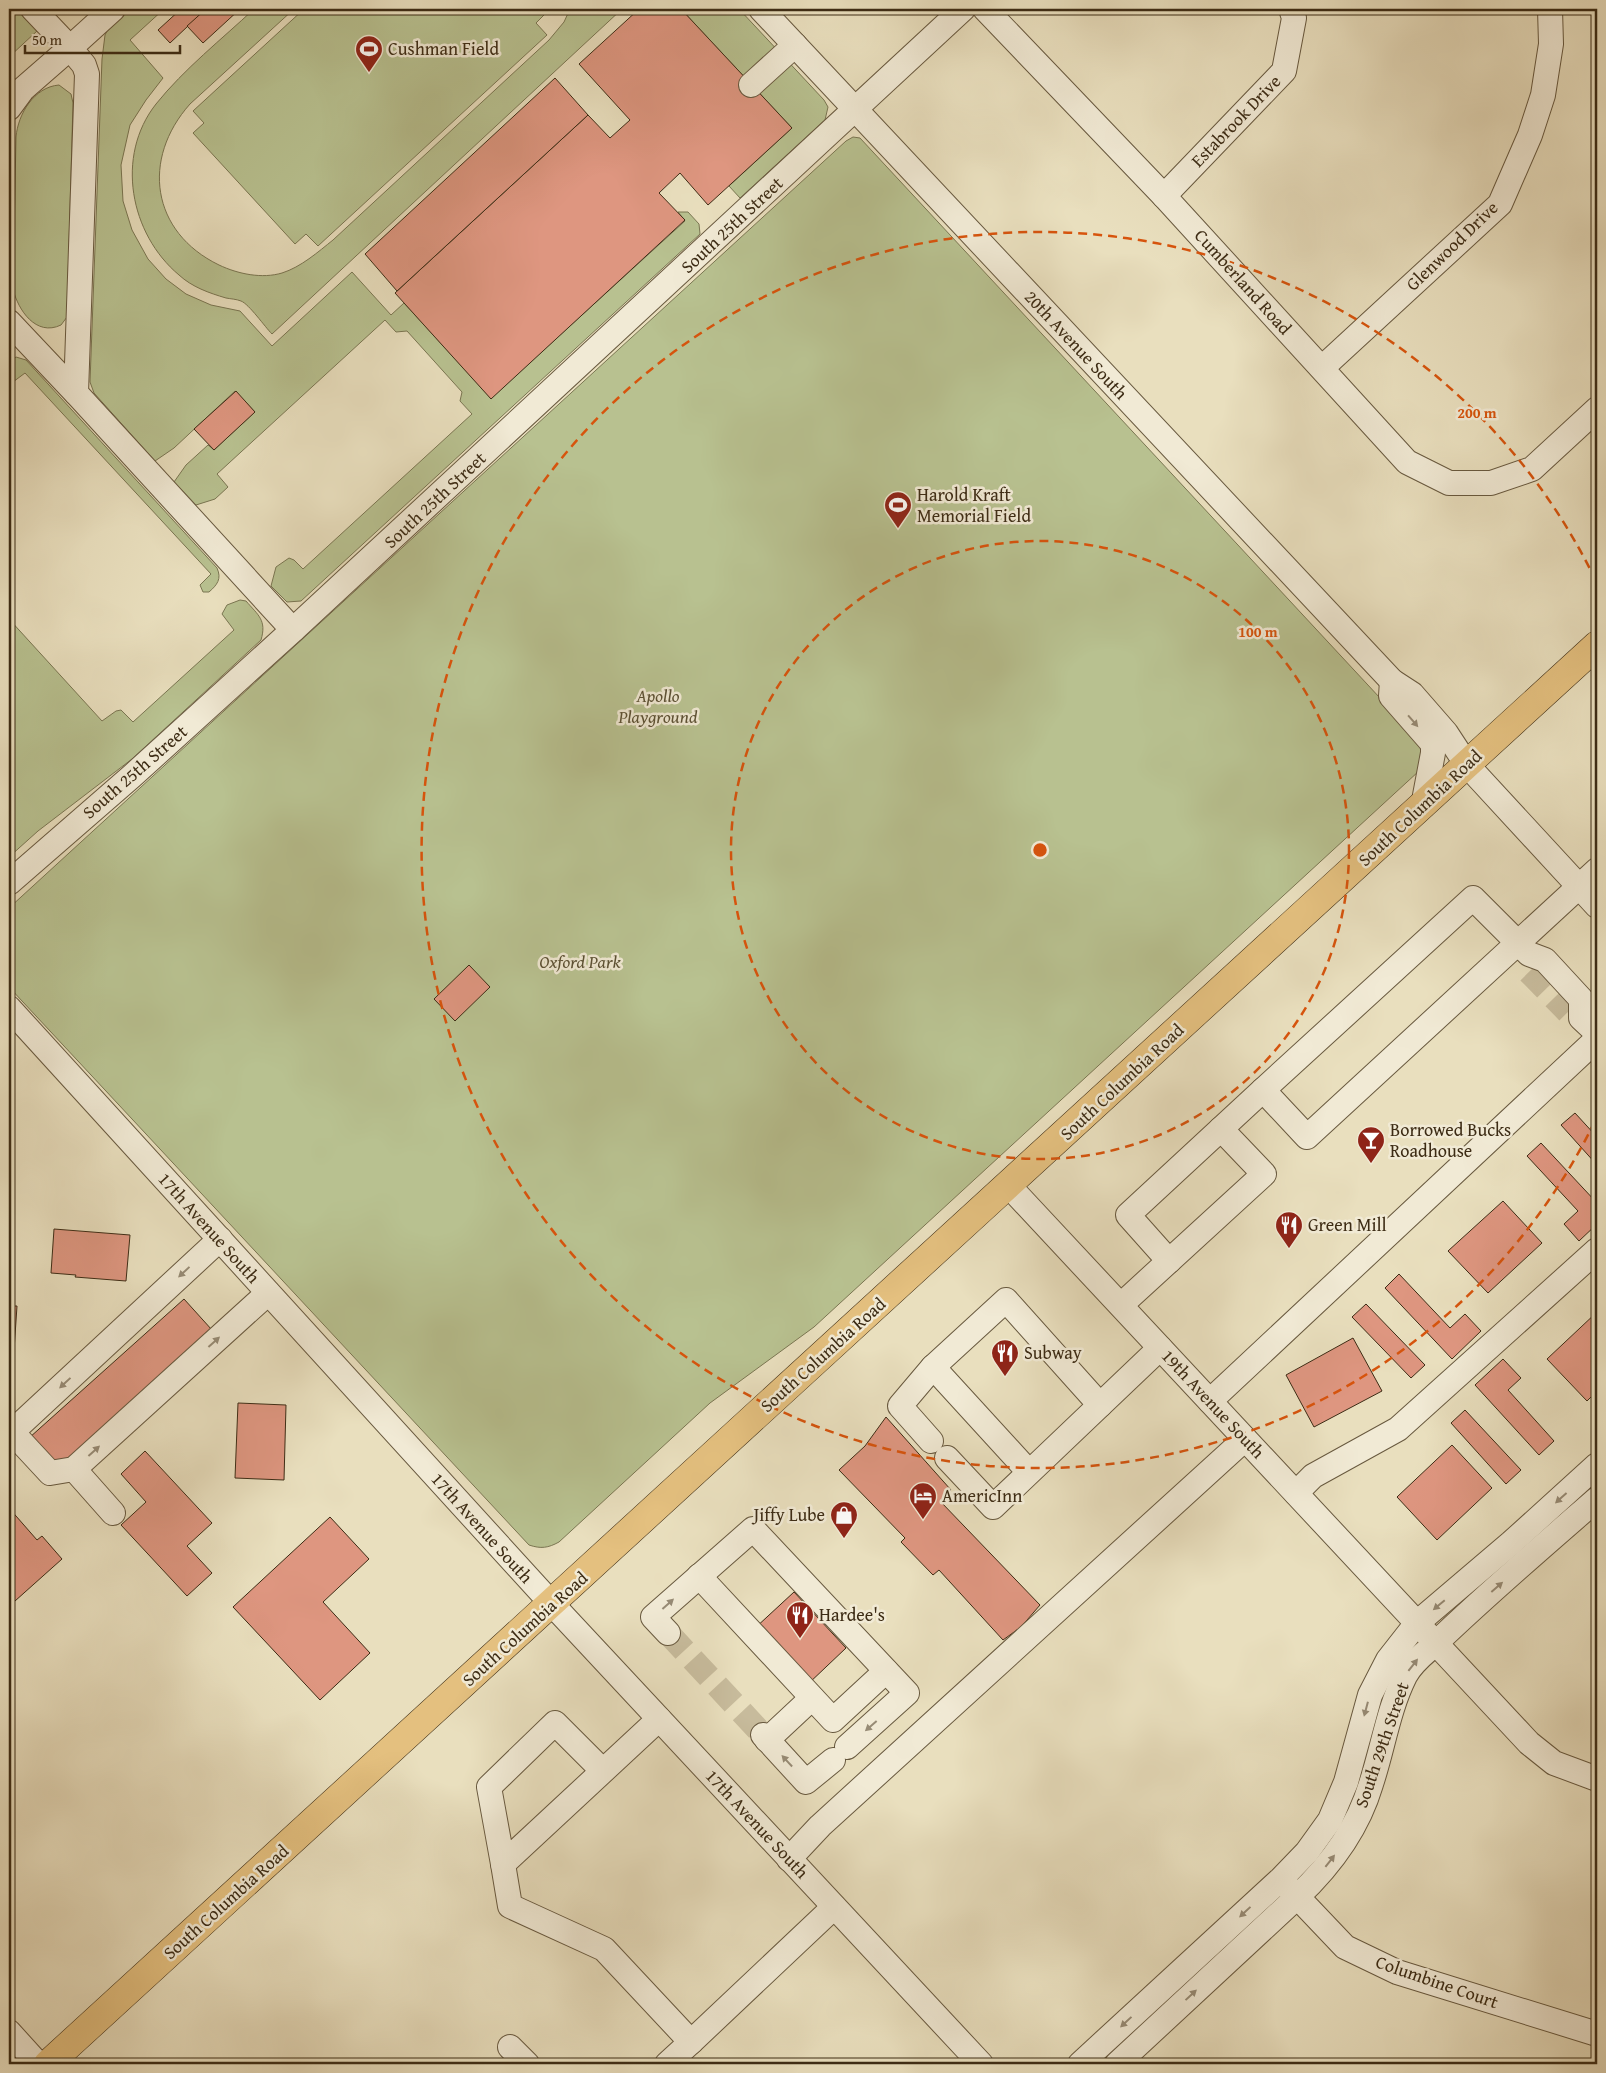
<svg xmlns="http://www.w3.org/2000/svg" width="1606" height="2073" viewBox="0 0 1606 2073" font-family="'Gentium Book Plus',serif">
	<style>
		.green { fill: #b8c190; stroke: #7a7652 }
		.building { fill: #de9680; stroke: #3d2c15 }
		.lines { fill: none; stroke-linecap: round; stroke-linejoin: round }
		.minor-tunnel { stroke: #c7bb9c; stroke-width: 24; stroke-dasharray: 24 12; stroke-linecap: butt }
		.minor-casing { stroke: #68593f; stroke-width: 26 }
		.major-casing { stroke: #3d2c15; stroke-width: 29 }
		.minor { stroke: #f1ead5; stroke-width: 24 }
		.major { stroke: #e4c07f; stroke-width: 28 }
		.oneway { fill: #978b75 }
		.ring { fill: none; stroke: #d7540d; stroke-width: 2.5; stroke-dasharray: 9 6 }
		.labels { text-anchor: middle; stroke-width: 5; stroke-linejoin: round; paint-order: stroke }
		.poi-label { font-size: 18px; fill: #3d2c15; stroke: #f1ead5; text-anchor: start }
		.street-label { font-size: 18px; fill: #3d2c15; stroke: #f1ead5 }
		.park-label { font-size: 18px; font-style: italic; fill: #5c5134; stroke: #f1ead5 }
		.centre { fill: #d7540d; stroke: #f1ead5; stroke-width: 2.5 }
		.ring-label { font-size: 15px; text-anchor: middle; font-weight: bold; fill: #d7540d; stroke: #f1ead5; stroke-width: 5; stroke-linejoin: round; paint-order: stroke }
	</style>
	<rect width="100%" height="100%" fill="#e9dfbe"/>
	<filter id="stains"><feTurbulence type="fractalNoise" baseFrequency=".004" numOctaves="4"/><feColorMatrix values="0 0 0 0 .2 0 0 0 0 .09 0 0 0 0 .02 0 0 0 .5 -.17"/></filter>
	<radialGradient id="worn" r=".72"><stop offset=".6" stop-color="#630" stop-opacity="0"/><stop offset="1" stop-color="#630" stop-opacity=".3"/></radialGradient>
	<g class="green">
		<polygon points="9,9 16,9 37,31 9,57"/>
		<polygon points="130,9 164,9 130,40 163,78 146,100 130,125 121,165 123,201 132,230 148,259 166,279 186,294 211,305 240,311 272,346 352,272 391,315 404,303 491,398 685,221 678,212 688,212 699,224 700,234 301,601 287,602 271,586 276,567 289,558 294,560 303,569 472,414 460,401 462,392 407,331 396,332 385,320 217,474 228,487 215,499 196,505 174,482 186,465 208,445 214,450 255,412 235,391 174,448 155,461 94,393 90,382 102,59 105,35 107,31"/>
		<path d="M 254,9 L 294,9 L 190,104 C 141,159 151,232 219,265 C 238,274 262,279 282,273 C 301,267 318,252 333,240 L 549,40 L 564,22 L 570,9 L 622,9 L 272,334 C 265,327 249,304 241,301 C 236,299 231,299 226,298 C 209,293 192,287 179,275 C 130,234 115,156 156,104 C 184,69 222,39 254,9 Z"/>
		<polygon points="304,9 542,9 546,13 536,23 547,35 318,246 306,234 295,244 193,133 204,123 193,111"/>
		<polygon points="681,9 739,9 824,100 828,107 825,120 740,198 729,186 792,128"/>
		<path d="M 59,85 L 71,94 L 73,103 L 67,317 L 61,325 C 36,337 18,310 13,289 L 16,137 C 18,114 34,87 59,85 Z"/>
		<path d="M 853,137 L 860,138 L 1419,740 L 1422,759 L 1419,771 L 814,1327 L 710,1403 L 559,1542 C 548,1548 541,1549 529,1545 L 9,987 L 9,908 L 846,141 Z"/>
		<path d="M 16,357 L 26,360 L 217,568 C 222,579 217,585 209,592 L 203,592 L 200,585 L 211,574 L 25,373 L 13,382 L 9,382 L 9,362 Z"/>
		<path d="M 240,600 L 246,601 C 258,615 267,620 261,640 L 132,759 L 38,831 L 9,857 L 9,619 L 102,721 L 116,711 L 121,710 L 133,722 L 234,630 L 222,614 L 227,605 Z"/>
	</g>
	<g class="building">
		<polygon points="181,9 206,9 170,43 158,30"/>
		<polygon points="206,9 240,9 203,43 187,26"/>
		<polygon points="639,9 681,9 792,128 708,205 680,173 659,193 685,220 491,399 395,293 588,115 610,138 630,120 579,64"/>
		<polygon points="555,78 588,115 397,291 365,254"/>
		<polygon points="236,391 255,412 214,450 194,429"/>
		<polygon points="469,965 490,987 455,1021 434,999"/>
		<polygon points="1575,1113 1597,1137 1597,1165 1561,1125"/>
		<polygon points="1541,1143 1597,1203 1597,1224 1579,1241 1564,1224 1578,1211 1527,1156"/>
		<polygon points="1503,1201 1542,1243 1488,1293 1448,1251"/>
		<polygon points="54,1229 130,1235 126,1281 75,1277 76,1275 51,1273"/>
		<polygon points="1399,1274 1450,1328 1465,1314 1481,1331 1452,1359 1385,1288"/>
		<polygon points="184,1299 212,1330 57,1469 29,1438"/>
		<polygon points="1366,1304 1425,1365 1411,1378 1352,1317"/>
		<polygon points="9,1306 17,1306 12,1380 9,1380"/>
		<polygon points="1597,1312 1597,1391 1587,1401 1547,1359"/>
		<polygon points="1353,1338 1382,1391 1314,1427 1286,1375"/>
		<polygon points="1503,1359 1521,1378 1508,1390 1554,1441 1539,1455 1475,1385"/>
		<polygon points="238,1403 286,1405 284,1480 235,1478"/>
		<polygon points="1465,1410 1521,1470 1506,1484 1451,1423"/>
		<polygon points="886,1417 951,1490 940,1501 1040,1605 1021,1627 1003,1640 939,1570 933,1575 901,1542 905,1538 839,1470 865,1446"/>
		<polygon points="1452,1445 1492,1488 1437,1540 1397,1497"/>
		<polygon points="145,1451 212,1523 187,1546 212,1573 187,1596 121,1525 146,1502 121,1474"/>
		<polygon points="9,1508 37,1540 42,1536 62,1559 15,1601 9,1594"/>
		<polygon points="330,1517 369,1559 323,1602 370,1653 320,1700 233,1607"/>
		<polygon points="794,1592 846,1648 807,1685 754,1629"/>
	</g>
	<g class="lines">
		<g class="minor-tunnel">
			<polyline points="1529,972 1568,1012"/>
			<polyline points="668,1633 763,1735"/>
		</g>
		<g class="minor-casing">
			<g id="minor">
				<polyline points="113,9 70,48 84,65 87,74 76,393 293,630"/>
				<polyline points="761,9 1392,681 1412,694 1446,733 1467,765 1597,906"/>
				<polyline points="985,9 1164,196 1407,462 1449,483 1491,483 1532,469 1597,409"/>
				<polyline points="751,85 795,45"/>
				<polyline points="9,108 23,89 70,48 33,9"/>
				<polyline points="1164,196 1284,71 1294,18 1291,9"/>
				<polyline points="9,322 76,393"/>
				<polyline points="1322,368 1500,204 1530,135 1543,95 1551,44 1550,9"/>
				<polyline points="1392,681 1391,696 1433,744 1433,753 1423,806"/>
				<polyline points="1597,870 1307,1137 1263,1090 1473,898 1529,954 1545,960 1581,999 1581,1018 1597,1033"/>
				<polyline points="9,883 132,776 293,630 963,9"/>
				<polyline points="9,1008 552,1604 981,2064"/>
				<polyline points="1009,1186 1529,1743 1554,1763 1597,1779"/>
				<polyline points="220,1239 12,1432 50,1473 74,1469 268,1293"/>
				<polyline points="1169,1261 1128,1215 1263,1090"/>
				<polyline points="1121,1305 1264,1174 1221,1129"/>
				<polyline points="1210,1401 1597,1039"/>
				<polyline points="931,1441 900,1406 933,1367"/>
				<polyline points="947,1458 993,1507 1160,1348"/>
				<polyline points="74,1469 113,1513"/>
				<polyline points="1029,1472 933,1367 1006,1300 1100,1405"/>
				<polyline points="1296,1493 1313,1476 1398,1429 1597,1250"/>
				<polyline points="699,1576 833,1720 886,1671"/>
				<polyline points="668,1633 653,1617 753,1529 907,1693 847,1747"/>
				<polyline points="763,1735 806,1782 833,1760"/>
				<polyline points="767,1740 812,1698"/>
				<polyline points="603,1771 555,1723 489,1787 503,1864 659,1719"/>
				<polyline points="789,1859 820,1826 1245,1439"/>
				<polyline points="503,1864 510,1906 604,1949 691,2042 667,2064"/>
				<polyline points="1287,1886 1345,1947 1397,1972 1597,2034"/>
				<polyline points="9,2032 38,2064"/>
				<polyline points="691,2042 834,1907"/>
				<polyline points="510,2047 527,2064"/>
				<polyline points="1080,2064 1281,1879 1307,1852 1330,1820 1346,1782 1370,1695 1388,1660 1417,1623 1511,1543 1597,1465"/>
				<path d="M 1117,2064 L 1297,1897 C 1330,1866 1358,1828 1371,1784 C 1383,1748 1388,1710 1405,1676 C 1412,1662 1425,1653 1436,1643 C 1488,1593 1543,1546 1597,1499"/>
			</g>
		</g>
		<g class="major-casing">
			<polyline id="major" points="48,2064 1597,645"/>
		</g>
		<use href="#minor" class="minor"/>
		<use href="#major" class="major"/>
	</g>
	<defs><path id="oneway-solid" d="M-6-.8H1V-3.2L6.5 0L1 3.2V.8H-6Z" transform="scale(1.25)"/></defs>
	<g class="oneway">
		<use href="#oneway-solid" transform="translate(1413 721) rotate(49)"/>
		<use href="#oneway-solid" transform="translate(184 1272) rotate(137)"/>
		<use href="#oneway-solid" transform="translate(214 1342) rotate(-42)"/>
		<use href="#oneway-solid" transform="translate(65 1383) rotate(137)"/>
		<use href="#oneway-solid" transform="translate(94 1451) rotate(-42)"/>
		<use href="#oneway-solid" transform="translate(1561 1498) rotate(138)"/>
		<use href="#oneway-solid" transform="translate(1497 1587) rotate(-41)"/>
		<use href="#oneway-solid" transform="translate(668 1604) rotate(-42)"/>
		<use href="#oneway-solid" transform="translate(1439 1605) rotate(140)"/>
		<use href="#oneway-solid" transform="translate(1413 1665) rotate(-52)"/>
		<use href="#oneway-solid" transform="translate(1366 1709) rotate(105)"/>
		<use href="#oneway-solid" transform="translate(871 1726) rotate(139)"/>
		<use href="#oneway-solid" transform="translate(787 1761) rotate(-133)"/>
		<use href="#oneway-solid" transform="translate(1330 1861) rotate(-52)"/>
		<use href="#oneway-solid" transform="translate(1245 1912) rotate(137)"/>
		<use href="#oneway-solid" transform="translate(1191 1995) rotate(-43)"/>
		<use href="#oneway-solid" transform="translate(1126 2022) rotate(137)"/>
	</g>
	<g class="ring">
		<circle cx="1040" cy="850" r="309"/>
		<path d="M1595 1121A618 618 0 1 1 1595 579"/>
	</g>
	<defs>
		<g id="stadium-pin" transform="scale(1.4375)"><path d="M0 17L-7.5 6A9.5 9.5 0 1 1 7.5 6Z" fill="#8f2418" stroke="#f1ead5"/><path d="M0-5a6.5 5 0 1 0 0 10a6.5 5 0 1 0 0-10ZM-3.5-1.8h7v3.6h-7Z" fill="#fff"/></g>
		<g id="bar-pin" transform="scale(1.4375)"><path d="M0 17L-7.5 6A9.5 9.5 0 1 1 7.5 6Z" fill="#8f2418" stroke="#f1ead5"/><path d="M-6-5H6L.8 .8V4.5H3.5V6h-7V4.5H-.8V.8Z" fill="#fff"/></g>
		<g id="restaurant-pin" transform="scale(1.4375)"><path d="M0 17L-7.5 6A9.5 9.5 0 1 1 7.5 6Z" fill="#8f2418" stroke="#f1ead5"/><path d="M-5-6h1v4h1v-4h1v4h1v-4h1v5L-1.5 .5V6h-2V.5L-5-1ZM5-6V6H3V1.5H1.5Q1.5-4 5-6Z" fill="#fff"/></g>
		<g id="hotel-pin" transform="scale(1.4375)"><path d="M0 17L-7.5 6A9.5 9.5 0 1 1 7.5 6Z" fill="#8f2418" stroke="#f1ead5"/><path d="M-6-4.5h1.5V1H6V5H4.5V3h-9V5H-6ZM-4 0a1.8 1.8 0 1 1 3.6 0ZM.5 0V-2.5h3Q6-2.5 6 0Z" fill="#fff"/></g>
		<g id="shop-pin" transform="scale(1.4375)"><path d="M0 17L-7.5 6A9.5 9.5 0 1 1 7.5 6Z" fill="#8f2418" stroke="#f1ead5"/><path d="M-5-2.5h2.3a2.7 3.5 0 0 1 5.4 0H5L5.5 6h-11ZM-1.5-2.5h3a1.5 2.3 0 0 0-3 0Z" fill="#fff"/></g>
	</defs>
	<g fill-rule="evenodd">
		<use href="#stadium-pin" x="369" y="49"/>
		<use href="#stadium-pin" x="898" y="505"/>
		<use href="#bar-pin" x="1371" y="1140"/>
		<use href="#restaurant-pin" x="1289" y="1225"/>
		<use href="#restaurant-pin" x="1005" y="1353"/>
		<use href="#hotel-pin" x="923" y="1496"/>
		<use href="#shop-pin" x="844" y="1515"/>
		<use href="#restaurant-pin" x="800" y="1615"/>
	</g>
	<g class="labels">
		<g class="poi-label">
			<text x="388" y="55">Cushman Field</text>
			<text x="917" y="501">Harold Kraft<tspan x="917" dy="21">Memorial Field</tspan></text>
			<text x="1390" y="1136">Borrowed Bucks<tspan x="1390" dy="21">Roadhouse</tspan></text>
			<text x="1308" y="1231">Green Mill</text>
			<text x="1024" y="1359">Subway</text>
			<text x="942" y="1502">AmericInn</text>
			<text x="825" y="1521" text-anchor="end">Jiffy Lube</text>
			<text x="819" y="1621">Hardee's</text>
		</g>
		<g class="street-label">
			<text transform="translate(1236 121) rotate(-46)" y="6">Estabrook Drive</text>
			<text transform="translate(732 225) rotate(-43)" y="6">South 25th Street</text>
			<text transform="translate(1452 246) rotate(-44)" y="6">Glenwood Drive</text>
			<text transform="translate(1243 282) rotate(48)" y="6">Cumberland Road</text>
			<text transform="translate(1076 345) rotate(47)" y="6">20th Avenue South</text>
			<text transform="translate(435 500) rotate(-43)" y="6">South 25th Street</text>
			<text transform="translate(135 772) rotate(-41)" y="6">South 25th Street</text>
			<text transform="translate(1420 808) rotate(-43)" y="6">South Columbia Road</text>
			<text transform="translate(1122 1082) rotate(-43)" y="6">South Columbia Road</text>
			<text transform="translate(209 1228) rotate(48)" y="6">17th Avenue South</text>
			<text transform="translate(823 1355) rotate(-42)" y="6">South Columbia Road</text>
			<text transform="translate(1213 1404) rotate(47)" y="6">19th Avenue South</text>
			<text transform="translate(482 1528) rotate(48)" y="6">17th Avenue South</text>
			<text transform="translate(525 1629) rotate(-42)" y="6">South Columbia Road</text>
			<text transform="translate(1382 1745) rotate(-71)" y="6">South 29th Street</text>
			<text transform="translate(757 1824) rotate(47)" y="6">17th Avenue South</text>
			<text transform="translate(226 1902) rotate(-42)" y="6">South Columbia Road</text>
			<text transform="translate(1437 1982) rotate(19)" y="6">Columbine Court</text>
		</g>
		<g class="park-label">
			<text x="658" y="702">Apollo<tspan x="658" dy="21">Playground</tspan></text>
			<text x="580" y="968">Oxford Park</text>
		</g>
	</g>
	<circle cx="1040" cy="850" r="8" class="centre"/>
	<g class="ring-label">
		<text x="1477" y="418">200 m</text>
		<text x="1258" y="637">100 m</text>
	</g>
	<rect width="1606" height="2073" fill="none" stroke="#e9dfbe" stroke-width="30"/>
	<rect x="10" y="10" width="1586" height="2053" fill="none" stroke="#3d2c15" stroke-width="2.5"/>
	<rect x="15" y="15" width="1576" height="2043" fill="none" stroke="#3d2c15"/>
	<path d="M25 45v8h155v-8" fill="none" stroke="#3d2c15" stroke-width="2.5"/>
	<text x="32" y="45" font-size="15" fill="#3d2c15" stroke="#f1ead5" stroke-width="4" paint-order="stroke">50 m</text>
	<rect width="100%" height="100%" filter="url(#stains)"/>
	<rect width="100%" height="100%" fill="url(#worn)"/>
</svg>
